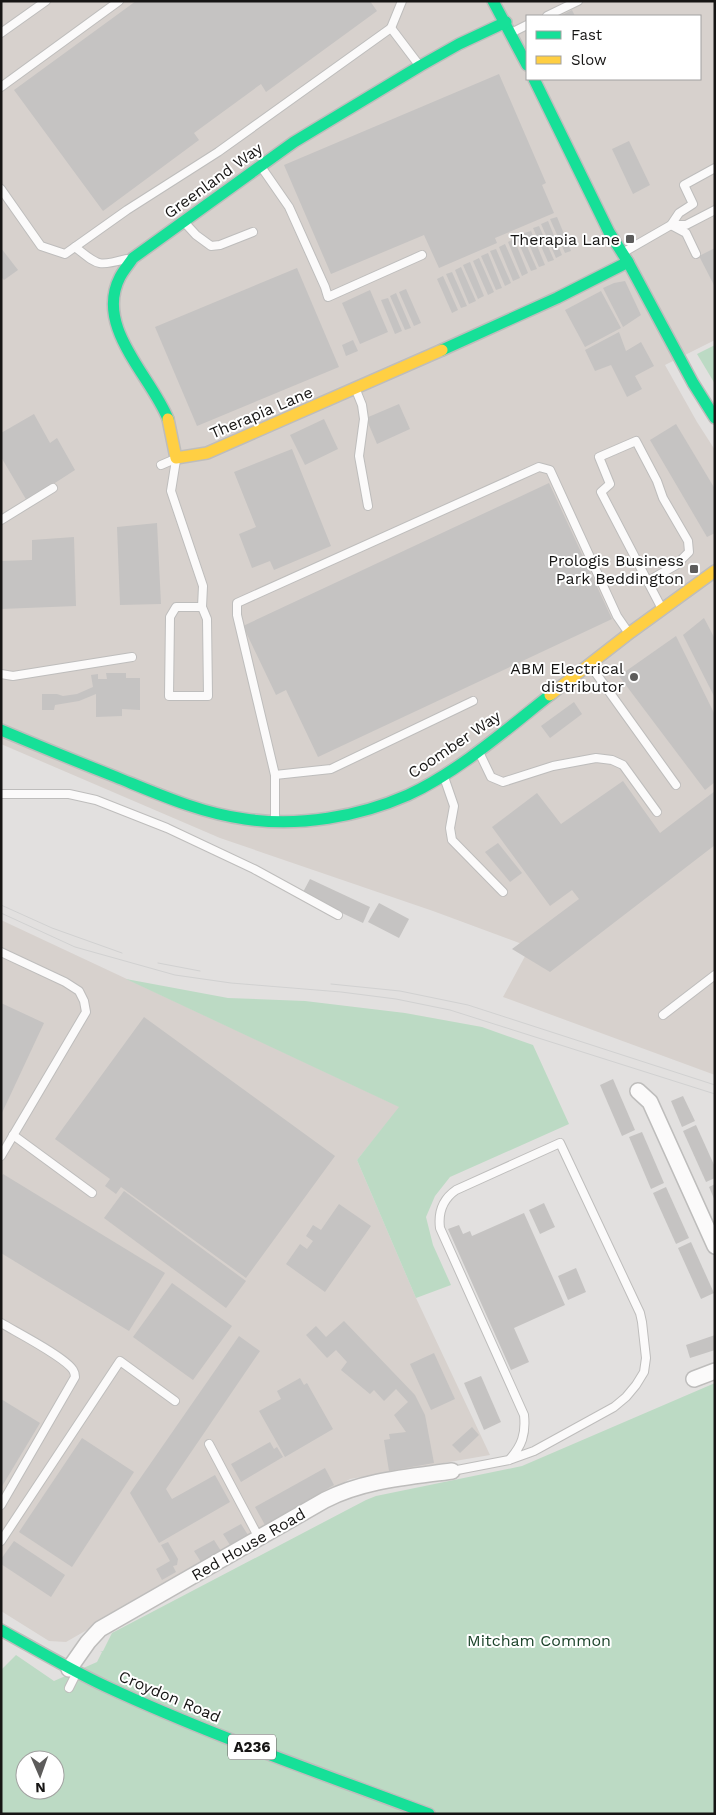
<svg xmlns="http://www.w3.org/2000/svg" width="716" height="1815" viewBox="0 0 716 1815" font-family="'Work Sans',sans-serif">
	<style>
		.built { fill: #d7d1cd; fill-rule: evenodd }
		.green { fill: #bcdac4; fill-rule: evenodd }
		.building { fill: #c5c3c2 }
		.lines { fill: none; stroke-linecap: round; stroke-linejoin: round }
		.lane-casing { stroke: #bebdbc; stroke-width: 10 }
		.street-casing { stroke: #bebdbc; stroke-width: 18 }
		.fast-casing { stroke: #bebdbc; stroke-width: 14 }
		.slow-casing { stroke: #bebdbc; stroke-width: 14 }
		.lane { stroke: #fbfafa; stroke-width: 8 }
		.street { stroke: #fbfafa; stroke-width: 15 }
		.fast { stroke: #16e098; stroke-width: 11 }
		.slow { stroke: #ffcf43; stroke-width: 11 }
		.tram { stroke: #d1d1d1; stroke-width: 1 }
		.poi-dot { fill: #5d5c5b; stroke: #fff; stroke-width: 2 }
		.labels { text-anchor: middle; stroke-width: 4; stroke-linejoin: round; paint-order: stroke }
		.shield { fill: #fff; stroke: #5c5b5a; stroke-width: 1 }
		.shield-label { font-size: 15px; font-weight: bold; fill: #161514 }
		.street-label { font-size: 16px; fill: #161514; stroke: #fff }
		.poi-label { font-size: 16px; fill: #161514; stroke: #fff; text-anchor: end }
		.park-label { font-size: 16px; fill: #1c442b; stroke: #fff }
	</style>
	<rect width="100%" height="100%" fill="#e2e0df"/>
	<g class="built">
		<path d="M 1,1 L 715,1 L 715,340 L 665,365 L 697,422 L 715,450 L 715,1075 L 503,997 L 530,947 L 433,911 L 220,838 L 1,744 ZM 527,16 L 700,16 L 700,79 L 527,79 Z"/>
		<polygon points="1,920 400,1107 357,1160 416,1298 490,1455 350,1479 66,1642 49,1641 1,1611"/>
	</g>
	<g class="green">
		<polygon points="715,345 715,384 697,354"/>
		<polygon points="126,979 228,998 305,1001 405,1013 482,1027 533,1045 569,1124 450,1177 435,1196 426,1217 433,1245 451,1285 416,1298 357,1160 399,1107"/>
		<path d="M 715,1383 L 715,1814 L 1,1814 L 1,1670 L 16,1655 L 54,1681 L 97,1662 L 102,1652 L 100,1652 L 103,1651 L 112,1633 L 366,1500 L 376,1496 L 522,1466 ZM 25,1760 L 55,1760 L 55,1790 L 25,1790 Z"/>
	</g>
	<g class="building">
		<polygon points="136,1 370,1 377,11 266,92 261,84 194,133 199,140 103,211 14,90"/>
		<polygon points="572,10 575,16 560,16"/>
		<polygon points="499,74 546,183 542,185 554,213 495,238 497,243 439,268 424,235 331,274 284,165"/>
		<polygon points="629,141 650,185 633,194 612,149"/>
		<polygon points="557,217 571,251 565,253 550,219"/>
		<polygon points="548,221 562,255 556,258 541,224"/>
		<polygon points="539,226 554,260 548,262 533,228"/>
		<polygon points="531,231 545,265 539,267 524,233"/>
		<polygon points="522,235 537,269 531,271 516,237"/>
		<polygon points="514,239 528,273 522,276 508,242"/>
		<polygon points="505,244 520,278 513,281 499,247"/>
		<polygon points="1,248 18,270 4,280 1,277"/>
		<polygon points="715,248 715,287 699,256"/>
		<polygon points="496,249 511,283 505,286 490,251"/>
		<polygon points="488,253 502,288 496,290 481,256"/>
		<polygon points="479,258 494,292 488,295 473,261"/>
		<polygon points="470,262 484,296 478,299 463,265"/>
		<polygon points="461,267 476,301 469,304 455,270"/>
		<polygon points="297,268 339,367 197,426 155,327"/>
		<polygon points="452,272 467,306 461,308 446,274"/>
		<polygon points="443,276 458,310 452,313 437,279"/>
		<polygon points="625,281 641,315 623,327 603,288 614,283"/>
		<polygon points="406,289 421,323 414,326 399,292"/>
		<polygon points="370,290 388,332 360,344 342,303"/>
		<polygon points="601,291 621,328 585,347 565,310"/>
		<polygon points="396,293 411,328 405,330 390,296"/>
		<polygon points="388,298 402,331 395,334 381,300"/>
		<polygon points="619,332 626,351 641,342 654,366 635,376 642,389 627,397 611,365 595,371 585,350"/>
		<polygon points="353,340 358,351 346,356 342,345"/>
		<polygon points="399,404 410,429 377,444 366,418"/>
		<polygon points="34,414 50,443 57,438 75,470 27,501 1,457 1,433"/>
		<polygon points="324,419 338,449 305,465 290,435"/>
		<polygon points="676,424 715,489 715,533 707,537 650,440"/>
		<polygon points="292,449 331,546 274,570 270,561 252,568 239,534 256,527 234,472"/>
		<polygon points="549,483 612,619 318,757 286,690 276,695 243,626"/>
		<polygon points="157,523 161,604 120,605 117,527"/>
		<polygon points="74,537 76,606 1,609 1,561 32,560 32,540"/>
		<polygon points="704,618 715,639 715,698 683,635"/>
		<polygon points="676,636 715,715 715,782 705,790 619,676"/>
		<polygon points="106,673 126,673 126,678 140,678 140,710 122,709 122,716 96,717 96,694 79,701 55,705 54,710 42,710 42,694 57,694 63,696 77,694 93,687 91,675 98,674 98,679 107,679"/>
		<polygon points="574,702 582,714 550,738 541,726"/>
		<polygon points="623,781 660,833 715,791 715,845 550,972 512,949 579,899 572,890 550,906 492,827 537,793 561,824"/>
		<polygon points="498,843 522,873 510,882 485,852"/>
		<polygon points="310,879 370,907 363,923 302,894"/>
		<polygon points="379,903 409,919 399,938 368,922"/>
		<polygon points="1,1003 44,1023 1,1115"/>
		<polygon points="144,1017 335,1156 246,1278 121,1187 116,1194 105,1186 110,1179 55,1139"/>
		<polygon points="613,1079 635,1130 622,1136 600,1085"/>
		<polygon points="683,1096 695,1121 682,1127 671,1101"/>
		<polygon points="696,1125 715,1167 715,1178 706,1182 683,1131"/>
		<polygon points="642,1132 664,1183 651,1189 629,1137"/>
		<polygon points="3,1174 165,1273 129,1331 1,1253 1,1177"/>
		<polygon points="715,1184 715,1201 709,1187"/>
		<polygon points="666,1187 689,1238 676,1244 653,1193"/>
		<polygon points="124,1191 246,1281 226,1308 104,1218"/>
		<polygon points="544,1203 555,1227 540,1234 529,1210"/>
		<polygon points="339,1204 371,1226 325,1292 286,1264 300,1244 307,1249 313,1241 306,1236 313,1225 321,1230"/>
		<polygon points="524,1213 565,1305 514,1328 529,1362 511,1370 448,1229 459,1225 463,1234 470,1231 472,1236"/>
		<polygon points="691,1242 714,1293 701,1299 678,1248"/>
		<polygon points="576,1268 586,1292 568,1300 558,1276"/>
		<polygon points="172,1283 232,1326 193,1380 133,1337"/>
		<polygon points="344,1321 415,1395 425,1415 434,1463 389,1471 384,1440 390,1439 389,1434 406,1432 394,1415 408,1402 396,1389 384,1401 374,1390 370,1394 341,1370 347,1362 336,1350 327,1358 306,1335 316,1326 326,1337"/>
		<polygon points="715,1335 715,1350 690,1358 686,1345"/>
		<polygon points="239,1336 260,1351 166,1489 172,1499 215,1475 230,1502 159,1543 130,1493"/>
		<polygon points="434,1353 455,1399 431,1410 410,1364"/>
		<polygon points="481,1376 501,1422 484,1430 464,1383"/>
		<polygon points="300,1378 304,1385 307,1383 333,1429 285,1457 259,1411 281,1399 277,1391"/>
		<polygon points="1,1399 40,1423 1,1488"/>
		<polygon points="472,1427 479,1435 460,1453 452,1445"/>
		<polygon points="82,1438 134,1472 72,1567 19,1532"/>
		<polygon points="270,1442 274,1449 277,1447 283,1457 241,1482 231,1464"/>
		<polygon points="325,1468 334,1485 265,1525 255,1507"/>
		<polygon points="241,1524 248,1535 230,1545 223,1534"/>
		<polygon points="214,1540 221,1551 201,1562 194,1551"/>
		<polygon points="14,1541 65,1575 51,1597 1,1564 1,1559"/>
		<polygon points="168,1542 178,1559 177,1565 173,1566 176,1572 162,1580 156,1569 170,1561 161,1545"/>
	</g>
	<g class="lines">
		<g class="lane-casing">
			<g id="lane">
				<polyline points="547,16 578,1"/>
				<polyline points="391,28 419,65"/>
				<polyline points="1,33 46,1"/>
				<polyline points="511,33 527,25"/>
				<polyline points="1,87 119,1"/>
				<polyline points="262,168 289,207 325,287 328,297 422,255"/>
				<polyline points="1,189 41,246 65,254 127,210 218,152 391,28 402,1"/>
				<polyline points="185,223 196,235 211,246 220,245 253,232"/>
				<path d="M 75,247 C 98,265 97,267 126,259"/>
				<polyline points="624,252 671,225 686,225 715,210"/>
				<polyline points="696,254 686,233 671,225 679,213 693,204 684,185 715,168"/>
				<polyline points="356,390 362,405 364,419 359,456 368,506"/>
				<polyline points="176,460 171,491 203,586 202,607 207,619 208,696 169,696 170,617 176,607 202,607"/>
				<polyline points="161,465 175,459"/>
				<polyline points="1,520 53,488"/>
				<polyline points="648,581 676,565 689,552 688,541 663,498 657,481 636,441 599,457 610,484 601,492 661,607"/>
				<polyline points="590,665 676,785"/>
				<polyline points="1,674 13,676 132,657"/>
				<polyline points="479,752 491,777 503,782 553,766 596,758 612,760 623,765 657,812"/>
				<polyline points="275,775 331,769 473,701"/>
				<polyline points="444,777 454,806 450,828 452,840 503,892"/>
				<polyline points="1,794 69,794 96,800 167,828 254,869 338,915"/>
				<polyline points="275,819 275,775 237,615 237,603 539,467 550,470 617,616 628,632"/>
				<polyline points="1,952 65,982 79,991 84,1001 86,1012 1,1156"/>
				<polyline points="663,1015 715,975"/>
				<polyline points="13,1135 92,1193"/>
				<path d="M 1,1323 C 16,1332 65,1357 73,1370 C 75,1373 75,1374 75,1377 L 1,1505"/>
				<polyline points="209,1444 259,1538"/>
				<path d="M 452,1471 L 509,1460 L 534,1451 L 614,1407 L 626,1397 L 636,1385 L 644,1372 L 646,1358 L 642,1322 L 640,1313 L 560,1143 L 456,1190 C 443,1199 438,1212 440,1228 L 524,1415 C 526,1434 522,1446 509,1460"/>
				<polyline points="1,1541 120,1361 175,1401"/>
				<polyline points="69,1688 76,1674"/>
			</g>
		</g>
		<g class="street-casing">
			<g id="street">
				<polyline points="638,1091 650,1102 715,1246"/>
				<polyline points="694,1379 715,1371"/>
				<path d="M 69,1669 L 88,1642 L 100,1629 L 325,1500 C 364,1480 409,1477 452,1471"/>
			</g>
		</g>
		<g class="fast-casing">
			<g id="fast">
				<polyline points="493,1 527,65"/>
				<polyline points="534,79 609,232 628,262 693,383 715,418"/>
				<polyline points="442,350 557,298 628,262"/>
				<path d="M 168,419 C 151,376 94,327 120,277 C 123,271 129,264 133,258 L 294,142 L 420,66 L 459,44 L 506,22"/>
				<path d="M 1,730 C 39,746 78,762 116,777 C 158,794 200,813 245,819 C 299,827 358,817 408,795 C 458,772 507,729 550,695"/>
				<path d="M 1,1630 C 35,1649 69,1669 105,1686 C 210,1735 320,1773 429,1814"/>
			</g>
		</g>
		<g class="slow-casing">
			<g id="slow">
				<polyline points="168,419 176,458 207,453 442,350"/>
				<polyline points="550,695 631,632 715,571"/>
			</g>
		</g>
		<use href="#lane" class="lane"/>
		<use href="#street" class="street"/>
		<use href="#fast" class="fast"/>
		<use href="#slow" class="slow"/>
		<g class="tram">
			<polyline points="1,905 52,928 122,953"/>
			<polyline points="1,913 75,947 175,975 231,983 341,992 396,999 450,1010 715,1094"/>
			<polyline points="158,963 200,971"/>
			<polyline points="331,984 400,991 468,1005 715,1085"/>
		</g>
	</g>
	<g class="poi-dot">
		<rect x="625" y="234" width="10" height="10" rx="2.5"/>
		<rect x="689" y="564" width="10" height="10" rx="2.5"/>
		<circle cx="634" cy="677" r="5"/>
	</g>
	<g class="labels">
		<rect class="shield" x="228" y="1734.5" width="48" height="25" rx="4"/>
		<g class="shield-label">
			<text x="252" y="1752">A236</text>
		</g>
		<g class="street-label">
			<text transform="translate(213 180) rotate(-36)" y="6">Greenland Way</text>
			<text transform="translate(261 412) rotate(-23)" y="6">Therapia Lane</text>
			<text transform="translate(454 744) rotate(-34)" y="6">Coomber Way</text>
			<text transform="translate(248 1544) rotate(-30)" y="6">Red House Road</text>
			<text transform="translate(170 1696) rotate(23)" y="6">Croydon Road</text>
		</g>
		<g class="poi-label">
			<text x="620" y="245">Therapia Lane</text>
			<text x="684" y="566">Prologis Business<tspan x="684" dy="18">Park Beddington</tspan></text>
			<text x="624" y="674">ABM Electrical<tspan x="624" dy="18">distributor</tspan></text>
		</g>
		<g class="park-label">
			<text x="539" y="1646">Mitcham Common</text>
		</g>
	</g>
	<rect width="716" height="1815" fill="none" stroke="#161514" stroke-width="5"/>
	<rect x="526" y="15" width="175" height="65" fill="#ffffff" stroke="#a2a1a1"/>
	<rect x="536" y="31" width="25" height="8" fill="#16e098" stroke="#a2a1a1"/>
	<text x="571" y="40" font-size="15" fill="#161514">Fast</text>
	<rect x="536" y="56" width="25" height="8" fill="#ffcf43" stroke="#a2a1a1"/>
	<text x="571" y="65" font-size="15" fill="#161514">Slow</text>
	<g transform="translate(40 1775) rotate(178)"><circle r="24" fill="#ffffff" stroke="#a2a1a1"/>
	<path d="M0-4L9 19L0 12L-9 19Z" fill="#5d5c5b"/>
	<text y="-8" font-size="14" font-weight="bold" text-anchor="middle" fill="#161514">N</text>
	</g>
</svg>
